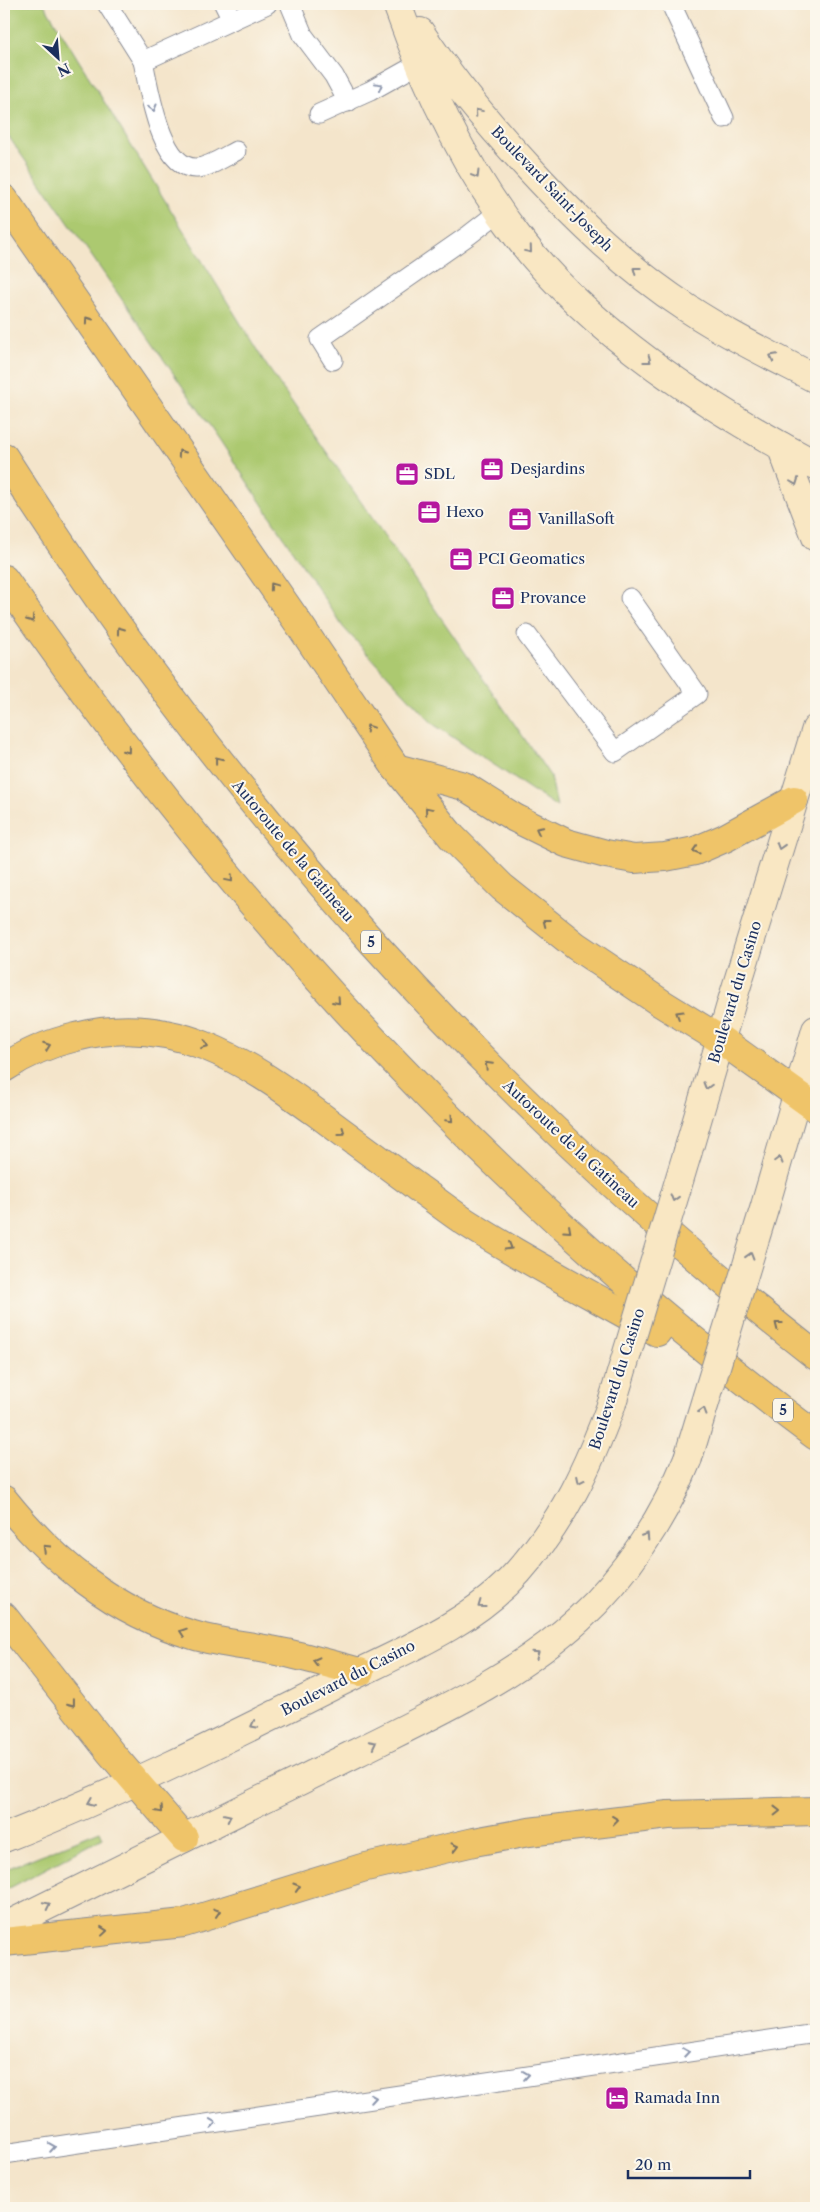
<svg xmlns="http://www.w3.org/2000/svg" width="820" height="2212" viewBox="0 0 820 2212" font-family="'Libre Caslon Text',serif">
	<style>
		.green { fill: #acc970; stroke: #647c67 }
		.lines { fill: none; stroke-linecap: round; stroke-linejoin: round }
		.lane-casing { stroke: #888a94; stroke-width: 21 }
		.secondary-casing { stroke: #888a94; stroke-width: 30 }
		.highway-casing { stroke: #888a94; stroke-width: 30 }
		.lane { stroke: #fff; stroke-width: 19 }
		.secondary { stroke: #f9e7c3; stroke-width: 28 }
		.highway { stroke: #efc469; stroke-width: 28 }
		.secondary-bridge-casing { stroke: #888a94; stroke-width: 30; stroke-linecap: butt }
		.secondary-bridge { stroke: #f9e7c3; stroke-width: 28 }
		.oneway { stroke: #8d97ae }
		.oneway2 { stroke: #8a8b90 }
		.oneway3 { stroke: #7a7263 }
		.labels { text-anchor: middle; stroke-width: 4; stroke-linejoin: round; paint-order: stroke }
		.shield { fill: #fbf7ec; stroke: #5e6b89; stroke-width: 1 }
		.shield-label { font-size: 14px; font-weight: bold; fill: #1b2f5e }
		.street-label { font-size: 15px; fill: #1b2f5e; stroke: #fbf7ec }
		.poi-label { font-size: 15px; fill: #1b2f5e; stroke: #fbf7ec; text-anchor: start }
	</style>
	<rect width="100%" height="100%" fill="#fbf7ec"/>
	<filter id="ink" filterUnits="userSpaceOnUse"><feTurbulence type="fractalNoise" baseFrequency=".02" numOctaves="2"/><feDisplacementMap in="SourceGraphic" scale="10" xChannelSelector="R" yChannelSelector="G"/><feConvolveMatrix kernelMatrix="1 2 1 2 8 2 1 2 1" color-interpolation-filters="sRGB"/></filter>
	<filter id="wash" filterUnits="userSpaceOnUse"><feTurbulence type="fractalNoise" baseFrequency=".0096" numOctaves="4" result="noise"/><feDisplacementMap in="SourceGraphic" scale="20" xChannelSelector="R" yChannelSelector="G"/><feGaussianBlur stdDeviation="1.12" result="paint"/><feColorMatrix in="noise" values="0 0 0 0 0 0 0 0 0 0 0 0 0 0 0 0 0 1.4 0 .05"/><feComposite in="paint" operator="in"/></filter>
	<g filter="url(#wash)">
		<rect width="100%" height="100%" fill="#f4e5cb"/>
		<g class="green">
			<polygon points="4,4 44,4 265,363 551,777 557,807 433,724 343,627 219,439 4,130"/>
			<polygon points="100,1831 103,1838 4,1891 4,1870"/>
		</g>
	</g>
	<g filter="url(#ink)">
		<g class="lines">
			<g class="lane-casing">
				<g id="lane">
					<polyline points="107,4 143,61 267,4"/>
					<polyline points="224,4 232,20"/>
					<polyline points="290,4 303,35 334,76 348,102"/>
					<polyline points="671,4 724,118"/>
					<path d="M 143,61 C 149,87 160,170 197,168 C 210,167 224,157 236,151"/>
					<polyline points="319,114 370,91 429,58"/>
					<polyline points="333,360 320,339 469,235 500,211"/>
					<polyline points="527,635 615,752 697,694 630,598"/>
					<polyline points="4,2154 816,2033"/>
				</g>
			</g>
			<g class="secondary-casing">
				<g id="secondary">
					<path d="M 397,4 C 426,86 465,168 518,237 C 592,334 710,409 816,465"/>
					<path d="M 420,32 C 452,81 489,125 529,168 C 577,220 627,269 687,308 C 728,335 772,356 816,379"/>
					<polyline points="781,446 816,537"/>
					<polyline points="688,1151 732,1001 816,729"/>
					<polyline points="765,1206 816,1030"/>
					<path d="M 4,1838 C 118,1793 227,1739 336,1684 C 398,1653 471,1625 518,1572 C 564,1520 588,1467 612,1403"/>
					<path d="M 4,1927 C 121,1869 239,1812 356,1753 C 432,1715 516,1677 579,1619 C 626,1576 664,1517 688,1458"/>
				</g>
			</g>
			<g class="highway-casing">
				<g id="highway">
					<polyline points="4,199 301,627 396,768 452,837 502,887 576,946 661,1003 721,1040 816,1108"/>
					<path d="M 4,457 C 223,801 495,1105 816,1356"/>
					<path d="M 4,579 C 229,906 497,1198 816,1436"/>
					<polyline points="396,768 464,786 515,818 566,843 606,854 634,859 665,857 695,851 725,838 794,800"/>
					<path d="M 4,1068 C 26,1053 50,1043 76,1037 C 172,1012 244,1060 318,1114 C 351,1139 385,1163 418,1188 C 434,1199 450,1212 467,1223 C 528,1262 594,1296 657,1332"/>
					<path d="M 4,1500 C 54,1562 114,1612 193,1635 C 219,1643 245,1645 271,1650 C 301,1655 331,1665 360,1672"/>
					<polyline points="4,1617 110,1752 184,1838"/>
					<polyline points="4,1942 184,1923 362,1868 474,1842 529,1832 668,1815 816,1811"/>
				</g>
			</g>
			<use href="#lane" class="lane"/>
			<use href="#secondary" class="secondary"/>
			<use href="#highway" class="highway"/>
			<g class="secondary-bridge-casing">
				<g id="secondary-bridge">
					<polyline points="612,1403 688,1151"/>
					<polyline points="688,1458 765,1206"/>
				</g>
			</g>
			<use href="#secondary-bridge" class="secondary-bridge"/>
		</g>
		<defs><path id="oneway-chevron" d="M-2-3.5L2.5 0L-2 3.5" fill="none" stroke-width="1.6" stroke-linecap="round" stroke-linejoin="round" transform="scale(1.25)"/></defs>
		<g class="oneway">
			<use href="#oneway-chevron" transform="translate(379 86) rotate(-29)"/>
			<use href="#oneway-chevron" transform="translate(153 108) rotate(75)"/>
			<use href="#oneway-chevron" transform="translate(686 2052) rotate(-8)"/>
			<use href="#oneway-chevron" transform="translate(526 2075) rotate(-8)"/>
			<use href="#oneway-chevron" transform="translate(373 2098) rotate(-9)"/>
			<use href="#oneway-chevron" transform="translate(213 2123) rotate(-9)"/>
			<use href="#oneway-chevron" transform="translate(52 2147) rotate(-9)"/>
		</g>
		<g class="oneway2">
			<use href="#oneway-chevron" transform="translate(478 112) rotate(-130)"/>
			<use href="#oneway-chevron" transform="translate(476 175) rotate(59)"/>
			<use href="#oneway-chevron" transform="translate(529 250) rotate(50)"/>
			<use href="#oneway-chevron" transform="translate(636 270) rotate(-143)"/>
			<use href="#oneway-chevron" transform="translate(773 357) rotate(-153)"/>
			<use href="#oneway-chevron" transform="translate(648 360) rotate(38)"/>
			<use href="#oneway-chevron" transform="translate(795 482) rotate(69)"/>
			<use href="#oneway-chevron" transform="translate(780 846) rotate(107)"/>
			<use href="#oneway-chevron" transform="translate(707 1086) rotate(106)"/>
			<use href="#oneway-chevron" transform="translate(779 1160) rotate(-74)"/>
			<use href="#oneway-chevron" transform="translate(674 1198) rotate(107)"/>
			<use href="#oneway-chevron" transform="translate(750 1256) rotate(-73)"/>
			<use href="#oneway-chevron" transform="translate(703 1411) rotate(-73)"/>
			<use href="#oneway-chevron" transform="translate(580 1480) rotate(116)"/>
			<use href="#oneway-chevron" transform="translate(646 1536) rotate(-57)"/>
			<use href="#oneway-chevron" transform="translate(481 1605) rotate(144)"/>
			<use href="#oneway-chevron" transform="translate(536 1654) rotate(-35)"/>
			<use href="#oneway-chevron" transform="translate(254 1725) rotate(153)"/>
			<use href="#oneway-chevron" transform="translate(373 1744) rotate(-27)"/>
			<use href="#oneway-chevron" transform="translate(91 1802) rotate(157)"/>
			<use href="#oneway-chevron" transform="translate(228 1817) rotate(-26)"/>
			<use href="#oneway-chevron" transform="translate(47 1905) rotate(-26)"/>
		</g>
		<g class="oneway3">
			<use href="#oneway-chevron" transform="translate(88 320) rotate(-125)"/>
			<use href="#oneway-chevron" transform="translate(181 453) rotate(-125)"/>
			<use href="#oneway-chevron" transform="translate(273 586) rotate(-125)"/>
			<use href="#oneway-chevron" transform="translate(31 619) rotate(55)"/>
			<use href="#oneway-chevron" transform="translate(120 630) rotate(-126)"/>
			<use href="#oneway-chevron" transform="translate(369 728) rotate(-124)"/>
			<use href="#oneway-chevron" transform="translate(127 750) rotate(52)"/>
			<use href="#oneway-chevron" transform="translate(218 760) rotate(-128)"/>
			<use href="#oneway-chevron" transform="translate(428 810) rotate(-130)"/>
			<use href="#oneway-chevron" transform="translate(539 830) rotate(-153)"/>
			<use href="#oneway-chevron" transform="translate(696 850) rotate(163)"/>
			<use href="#oneway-chevron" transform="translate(230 879) rotate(50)"/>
			<use href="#oneway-chevron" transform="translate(546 922) rotate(-142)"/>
			<use href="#oneway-chevron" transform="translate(337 1001) rotate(48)"/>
			<use href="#oneway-chevron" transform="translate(679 1014) rotate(-149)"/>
			<use href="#oneway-chevron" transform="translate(205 1045) rotate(22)"/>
			<use href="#oneway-chevron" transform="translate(47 1046) rotate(-20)"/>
			<use href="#oneway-chevron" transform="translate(488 1065) rotate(-135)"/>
			<use href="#oneway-chevron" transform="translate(450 1119) rotate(46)"/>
			<use href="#oneway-chevron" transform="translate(342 1132) rotate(36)"/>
			<use href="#oneway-chevron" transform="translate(568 1230) rotate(42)"/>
			<use href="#oneway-chevron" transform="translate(509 1247) rotate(30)"/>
			<use href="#oneway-chevron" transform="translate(778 1325) rotate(-142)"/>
			<use href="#oneway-chevron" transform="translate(46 1548) rotate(-136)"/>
			<use href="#oneway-chevron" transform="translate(183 1632) rotate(-161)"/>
			<use href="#oneway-chevron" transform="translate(316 1661) rotate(-166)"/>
			<use href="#oneway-chevron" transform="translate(72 1703) rotate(52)"/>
			<use href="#oneway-chevron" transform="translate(160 1810) rotate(49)"/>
			<use href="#oneway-chevron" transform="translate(777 1811) rotate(-1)"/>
			<use href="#oneway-chevron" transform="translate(615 1820) rotate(-7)"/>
			<use href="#oneway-chevron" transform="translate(455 1847) rotate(-14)"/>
			<use href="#oneway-chevron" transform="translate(297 1887) rotate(-17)"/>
			<use href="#oneway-chevron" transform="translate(217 1912) rotate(-18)"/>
			<use href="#oneway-chevron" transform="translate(104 1931) rotate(-6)"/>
		</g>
	</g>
	<defs>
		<g id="office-square" transform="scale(1.25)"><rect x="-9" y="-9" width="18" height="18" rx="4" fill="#b5179e" stroke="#fbf7ec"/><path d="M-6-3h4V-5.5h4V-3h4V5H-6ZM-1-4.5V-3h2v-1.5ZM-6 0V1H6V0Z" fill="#fff"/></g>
		<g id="hotel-square" transform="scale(1.25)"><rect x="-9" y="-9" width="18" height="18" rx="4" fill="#b5179e" stroke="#fbf7ec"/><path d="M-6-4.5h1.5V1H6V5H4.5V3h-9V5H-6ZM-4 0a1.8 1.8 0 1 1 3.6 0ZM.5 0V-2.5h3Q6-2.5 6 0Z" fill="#fff"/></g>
	</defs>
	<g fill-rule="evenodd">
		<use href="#office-square" x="492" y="469"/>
		<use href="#office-square" x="407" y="474"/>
		<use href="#office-square" x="429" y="512"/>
		<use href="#office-square" x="520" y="519"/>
		<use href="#office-square" x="461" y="559"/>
		<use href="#office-square" x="503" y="598"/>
		<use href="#hotel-square" x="617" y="2098"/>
	</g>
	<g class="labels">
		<g class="shield">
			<rect x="361" y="930.5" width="20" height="23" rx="4"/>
			<rect x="773" y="1398.5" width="20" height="23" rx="4"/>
		</g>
		<g class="shield-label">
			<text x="371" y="947">5</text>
			<text x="783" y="1415">5</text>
		</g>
		<g class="street-label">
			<text transform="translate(552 189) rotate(46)" y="5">Boulevard Saint-Joseph</text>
			<text transform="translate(293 851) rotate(50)" y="5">Autoroute de la Gatineau</text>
			<text transform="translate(735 992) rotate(-73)" y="5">Boulevard du Casino</text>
			<text transform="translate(571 1144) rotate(43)" y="5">Autoroute de la Gatineau</text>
			<text transform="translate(617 1379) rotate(-72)" y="5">Boulevard du Casino</text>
			<text transform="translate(348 1678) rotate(-27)" y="5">Boulevard du Casino</text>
		</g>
		<g class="poi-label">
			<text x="510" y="474">Desjardins</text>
			<text x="424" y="479">SDL</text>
			<text x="446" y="517">Hexo</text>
			<text x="538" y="524">VanillaSoft</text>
			<text x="478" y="564">PCI Geomatics</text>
			<text x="520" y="603">Provance</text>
			<text x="634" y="2103">Ramada Inn</text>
		</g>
	</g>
	<rect width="820" height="2212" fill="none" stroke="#fbf7ec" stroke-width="20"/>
	<g transform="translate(58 58) rotate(154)" stroke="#fbf7ec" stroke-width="4" paint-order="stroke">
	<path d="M0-4L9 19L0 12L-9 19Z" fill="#1b2f5e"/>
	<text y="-8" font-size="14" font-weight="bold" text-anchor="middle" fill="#1b2f5e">N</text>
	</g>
	<path d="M628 2170v8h122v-8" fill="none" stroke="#1b2f5e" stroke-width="2.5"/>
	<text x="635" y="2170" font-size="15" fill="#1b2f5e" stroke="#fbf7ec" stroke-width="4" paint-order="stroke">20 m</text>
</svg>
